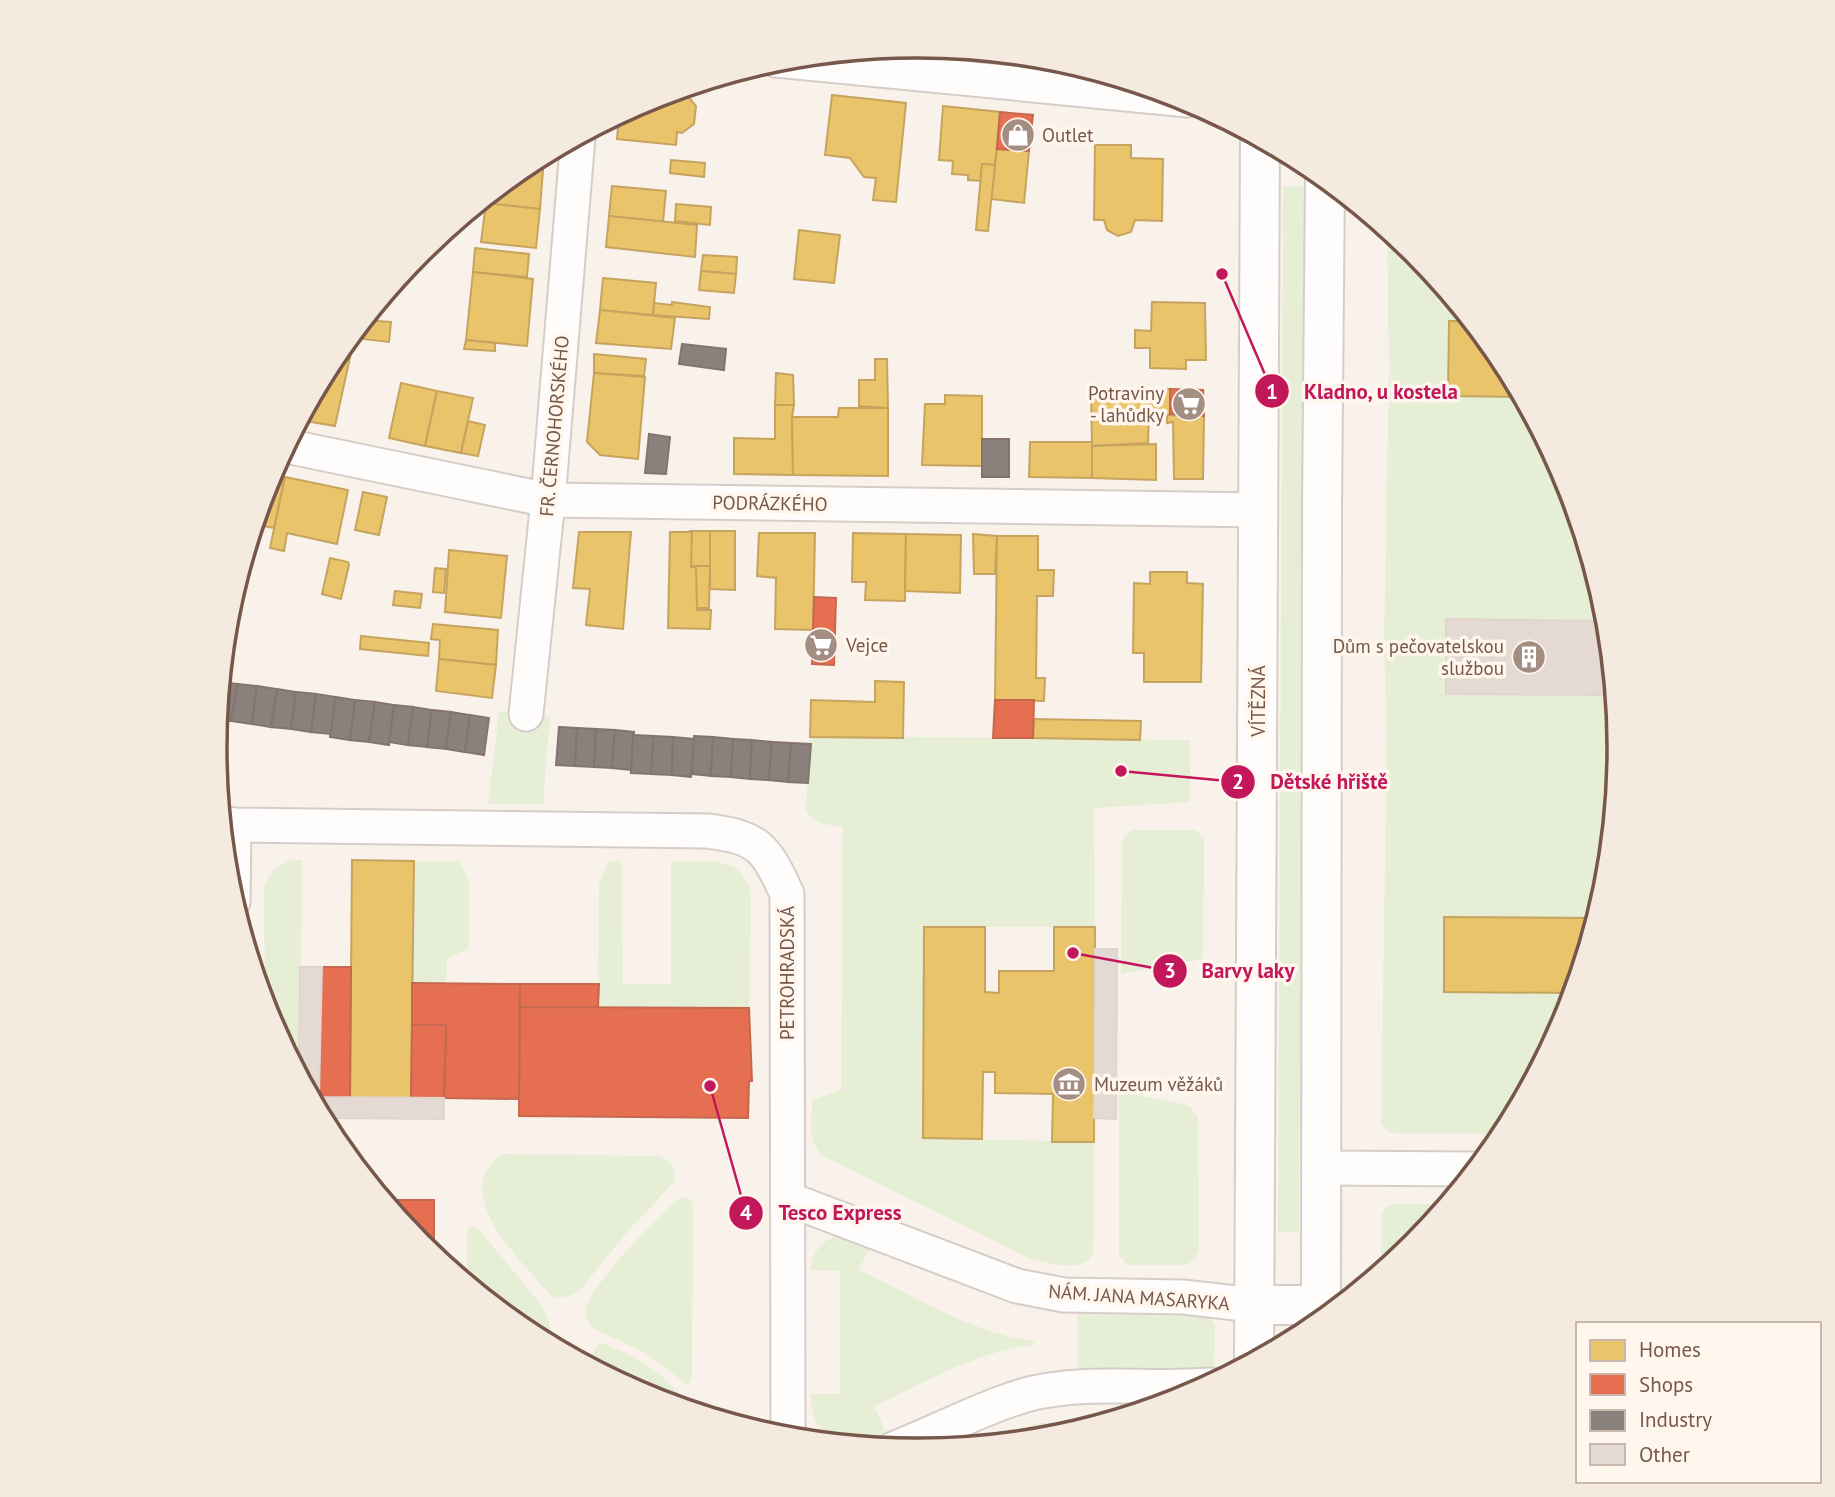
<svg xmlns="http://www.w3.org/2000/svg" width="1835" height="1497" viewBox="0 0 1835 1497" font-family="'PT Sans',sans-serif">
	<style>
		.green { fill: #e6eed6 }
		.homes { fill: #e9c46a; stroke: #c7a360; stroke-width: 2 }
		.shops { fill: #e76f51; stroke: #c5684f; stroke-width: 2 }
		.industry { fill: #8a817c; stroke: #84746d; stroke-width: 2 }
		.building { fill: #e5dad3; stroke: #e1d5cd; stroke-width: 2 }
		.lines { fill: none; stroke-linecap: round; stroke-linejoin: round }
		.minor-casing { stroke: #d6cdc8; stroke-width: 37 }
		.secondary-casing { stroke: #d7cdc8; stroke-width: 42 }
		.minor { stroke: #fefdfc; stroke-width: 33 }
		.secondary { stroke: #fefdfc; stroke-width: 38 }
		.labels { text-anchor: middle; stroke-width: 7; stroke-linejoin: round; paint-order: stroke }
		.poi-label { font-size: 19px; fill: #77574a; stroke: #fff7ed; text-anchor: start }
		.street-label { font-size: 19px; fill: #77574a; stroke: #fff7ed }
		.rim { fill: none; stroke: #77574a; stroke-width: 3.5 }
		.leader { fill: none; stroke: #c2185b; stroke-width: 2.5 }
		.callout-dot { fill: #c2185b; stroke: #fff7ed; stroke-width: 2.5 }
		.mark-label { font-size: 21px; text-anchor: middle; font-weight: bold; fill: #fff }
		.callout-label { font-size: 21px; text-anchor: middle; font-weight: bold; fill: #c2185b; stroke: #fff7ed; stroke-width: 7; stroke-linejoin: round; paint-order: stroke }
	</style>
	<rect width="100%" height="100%" fill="#f8f2eb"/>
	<g class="green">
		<polygon points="1283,186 1305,187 1299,1232 1278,1232"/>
		<polygon points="1387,229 1415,252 1472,321 1449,322 1448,396 1523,397 1567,480 1607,612 1608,621 1447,619 1446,693 1615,695 1620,749 1607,886 1597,918 1444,917 1575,993 1567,1018 1505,1134 1390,1133 1381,1125 1387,735 1384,647 1389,368"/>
		<polygon points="499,711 550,717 543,804 488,804"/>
		<path d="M 842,736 L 1190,740 L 1190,802 L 1094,808 L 1095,927 L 924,927 L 923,1138 L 1094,1142 L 1093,1252 C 1086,1276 1044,1262 1027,1257 L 825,1157 C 806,1144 812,1122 812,1100 L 841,1090 L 843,827 C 829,824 813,826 806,809 L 810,737 Z"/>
		<polygon points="1133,830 1195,830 1204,838 1203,959 1121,974 1122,845 1124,837"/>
		<path d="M 293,860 L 302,860 L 299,1076 L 268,1017 L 265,1007 L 264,887 C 269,872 278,864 293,860 Z"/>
		<polygon points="414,861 460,861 469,881 469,948 447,959 446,983 412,983"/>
		<path d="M 608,861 L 621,861 L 623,984 L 671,984 L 671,861 C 705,862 749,853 751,901 L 749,1008 L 598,1007 L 599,885 Z"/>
		<polygon points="1119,1092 1183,1104 1190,1107 1198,1117 1199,1248 1195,1259 1187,1265 1128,1265 1119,1256"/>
		<path d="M 502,1154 L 659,1156 C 671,1161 676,1168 675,1181 L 628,1231 L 580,1290 L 569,1296 L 556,1298 L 549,1294 C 522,1261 447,1193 502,1154 Z"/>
		<path d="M 681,1197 L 688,1198 L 693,1203 L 692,1378 L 690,1383 L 686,1384 L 647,1354 L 593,1328 C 588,1322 584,1315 586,1307 C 592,1285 661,1212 681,1197 Z"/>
		<polygon points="1396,1204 1448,1204 1414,1246 1381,1274 1381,1216 1387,1206"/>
		<polygon points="470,1226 477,1227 543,1307 550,1324 546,1343 527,1333 467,1284 467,1231"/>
		<path d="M 843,1234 L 872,1243 L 859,1270 C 915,1297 972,1333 1033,1341 L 1034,1345 C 977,1351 925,1383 874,1406 L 886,1433 C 878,1437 870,1442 861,1444 C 832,1452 808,1421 811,1394 L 840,1394 L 840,1271 L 811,1270 C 812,1250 824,1238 843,1234 Z"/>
		<polygon points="1077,1314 1208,1316 1215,1326 1214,1366 1212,1369 1077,1373"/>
		<path d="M 599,1342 C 636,1356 671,1376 691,1411 L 648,1398 L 607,1376 L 592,1355 Z"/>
		<polygon points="1037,1423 1080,1423 1084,1424 1087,1428 1054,1438 995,1444 995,1442"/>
	</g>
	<g class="homes">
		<polygon points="681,89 681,93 686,94 696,106 694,124 682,133 677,132 676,145 617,139 619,115 649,99"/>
		<polygon points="832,95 906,103 896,202 873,200 876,178 864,177 850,158 825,155"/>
		<polygon points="943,106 1000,112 995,165 982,164 981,181 968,180 968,175 952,174 953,161 939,160"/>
		<polygon points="1095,145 1131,145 1131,158 1163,159 1162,221 1135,220 1131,232 1118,236 1107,230 1104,220 1094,220"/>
		<polygon points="997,149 1029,151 1024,203 991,199"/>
		<polygon points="671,160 705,163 704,177 670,173"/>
		<polygon points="982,164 995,165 988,231 976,230"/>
		<polygon points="522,168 543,170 540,209 480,203"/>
		<polygon points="612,186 666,191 663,222 609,216"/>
		<polygon points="486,203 540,209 536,248 481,242"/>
		<polygon points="676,204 711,207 710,225 675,221"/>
		<polygon points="609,216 697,225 695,257 606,247"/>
		<polygon points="799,230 840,235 834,283 794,279"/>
		<polygon points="475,248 529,254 527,277 473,272"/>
		<polygon points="703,255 737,257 736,274 701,271"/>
		<polygon points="701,271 736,274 734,293 699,290"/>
		<polygon points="473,272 533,279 527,346 466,340"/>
		<polygon points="603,278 656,283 653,315 600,310"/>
		<polygon points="672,302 710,307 709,319 653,315 654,303 672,305"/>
		<polygon points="1152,302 1205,303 1206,360 1186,360 1186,369 1150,368 1150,348 1135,348 1135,330 1151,331"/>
		<polygon points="600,310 675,318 671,349 596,343"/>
		<polygon points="364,320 391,322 389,342 354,338 356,330"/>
		<polygon points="1449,321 1472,321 1502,358 1523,397 1448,396"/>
		<polygon points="356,330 335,426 300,420 333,358 337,353 349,355 350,349 342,347"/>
		<polygon points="466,340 495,343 495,351 464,349"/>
		<polygon points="594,354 646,359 644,376 594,373"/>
		<polygon points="875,359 887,359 888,408 859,406 859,380 875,380"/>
		<polygon points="594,373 645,377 638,459 600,455 587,442"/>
		<polygon points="776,373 793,375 794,405 775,405"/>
		<polygon points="401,383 437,391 425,446 389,438"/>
		<polygon points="1091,388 1170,389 1170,414 1167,415 1149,413 1148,443 1092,446"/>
		<polygon points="437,391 473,398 461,453 425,446"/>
		<polygon points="945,395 982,396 982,466 922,465 925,404 945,404"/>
		<polygon points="775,405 794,405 792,417 793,475 734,474 734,438 775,439"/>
		<polygon points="839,408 888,408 888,476 793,475 792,417 838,417"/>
		<polygon points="1167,415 1204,416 1203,479 1174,479 1173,422 1167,423"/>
		<polygon points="468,421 485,425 478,456 461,453"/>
		<polygon points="1030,442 1092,442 1092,478 1029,477"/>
		<polygon points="1156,444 1156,480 1092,478 1092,446"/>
		<polygon points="271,474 285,477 274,528 259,525 257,539 250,538"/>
		<polygon points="285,477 348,490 337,544 287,533 284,551 270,548"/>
		<polygon points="363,492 387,497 379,535 355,530"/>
		<polygon points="690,531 710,531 710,566 691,566"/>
		<polygon points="710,531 735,531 735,590 710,589"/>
		<polygon points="579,532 631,532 623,629 586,625 590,589 573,588"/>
		<polygon points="670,532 692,532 691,567 697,567 697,610 711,610 710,629 668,628"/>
		<polygon points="759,533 815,533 813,630 775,629 776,578 757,576"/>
		<polygon points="853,533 906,534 905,601 865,600 866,582 852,582"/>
		<polygon points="906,534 961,535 960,593 905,591"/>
		<polygon points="973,534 997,536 995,574 974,574"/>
		<polygon points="997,536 1038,536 1038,570 1054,570 1053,596 1037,596 1036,678 1045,678 1044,701 995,700"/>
		<polygon points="449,550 507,556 501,618 445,612"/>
		<polygon points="330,558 348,562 349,565 341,599 322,594"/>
		<polygon points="696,566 710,566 709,608 697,608"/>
		<polygon points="435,568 446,569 444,593 433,592"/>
		<polygon points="1150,572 1187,572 1187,583 1203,584 1201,682 1144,682 1144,653 1133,653 1134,583 1150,584"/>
		<polygon points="395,591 422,594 420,608 393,605"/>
		<polygon points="433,624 498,630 496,665 439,659 440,640 431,639"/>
		<polygon points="361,636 429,643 428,656 360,649"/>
		<polygon points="439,659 496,665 492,698 436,691"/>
		<polygon points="875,681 904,682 903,738 810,737 811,700 875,702"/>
		<polygon points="1034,719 1141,721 1140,740 1033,738"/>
		<polygon points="352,860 414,861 411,1098 350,1098"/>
		<polygon points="1444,917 1597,918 1575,993 1444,992"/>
		<polygon points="924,927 985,927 985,992 999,993 999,971 1054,971 1054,927 1095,927 1094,1142 1052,1142 1053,1094 995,1093 995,1072 983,1072 982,1139 923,1138"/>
	</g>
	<g class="shops">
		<polygon points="1000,112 1033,115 1029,151 997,149"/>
		<polygon points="1170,389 1203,390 1204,416 1170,414"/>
		<polygon points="814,597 836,598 834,665 812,664"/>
		<polygon points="995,700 1034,700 1033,738 993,738"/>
		<polygon points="322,967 351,967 350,1098 319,1097"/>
		<polygon points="412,983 520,984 519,1099 444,1098 446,1025 412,1025"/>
		<polygon points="520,984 599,984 598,1007 520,1007"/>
		<polygon points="520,1007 749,1008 752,1081 749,1081 748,1118 519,1116"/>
		<polygon points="412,1025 446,1025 444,1098 411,1098"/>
		<polygon points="383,1200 434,1200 434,1257 420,1245"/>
	</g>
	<g class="industry">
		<polygon points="682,344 726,349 724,370 679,364"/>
		<polygon points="649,434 670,437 666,474 645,473"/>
		<rect x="982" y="439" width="27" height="38"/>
		<polygon points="221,682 238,684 231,721 217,720"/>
		<polygon points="238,684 257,686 252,724 231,721"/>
		<polygon points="257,686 277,689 271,727 252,724"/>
		<polygon points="277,689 296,692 291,729 271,727"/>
		<polygon points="296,692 316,694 311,732 291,729"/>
		<polygon points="316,694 336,697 331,734 311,732"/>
		<polygon points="336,697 355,700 350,740 330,737"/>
		<polygon points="355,700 375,702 369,742 350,740"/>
		<polygon points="375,702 394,705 389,745 369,742"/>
		<polygon points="394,705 413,707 408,745 389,742"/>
		<polygon points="413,707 432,710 427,747 408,745"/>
		<polygon points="432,710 451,712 446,749 427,747"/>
		<polygon points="451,712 470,715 465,752 446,749"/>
		<polygon points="470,715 489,718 484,755 465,752"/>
		<polygon points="559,727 577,728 575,766 556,765"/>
		<polygon points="577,728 596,729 594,767 575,766"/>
		<polygon points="596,729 615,730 612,768 594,767"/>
		<polygon points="615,730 634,732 631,770 612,768"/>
		<polygon points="633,735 654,736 651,774 631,773"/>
		<polygon points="654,736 673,737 672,775 651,774"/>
		<polygon points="694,736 713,737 711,776 692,774"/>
		<polygon points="673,737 694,739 691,777 672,775"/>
		<polygon points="713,737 733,739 731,777 711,776"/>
		<polygon points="733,739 752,740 750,779 731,777"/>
		<polygon points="752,740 772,742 769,780 750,779"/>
		<polygon points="772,742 791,743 788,782 769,780"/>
		<polygon points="791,743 811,744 808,783 788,782"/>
	</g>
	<g class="building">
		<polygon points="1446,619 1608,621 1615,695 1446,694"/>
		<polygon points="1095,949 1117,949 1116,1119 1094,1118"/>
		<polygon points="300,967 322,967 319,1097 444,1098 444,1119 321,1118 299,1076"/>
	</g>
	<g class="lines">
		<g class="minor-casing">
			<g id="minor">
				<polyline points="776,60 1188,100"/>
				<polyline points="286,446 548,500 1259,510"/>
				<polyline points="526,714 548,500 578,137"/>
				<path d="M 222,823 L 234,825 L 707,831 C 759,837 766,848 787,894 L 788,1439"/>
				<polyline points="233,902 234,825"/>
				<polyline points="1322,1168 1477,1169"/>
				<polyline points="788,1199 1017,1286 1064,1295 1183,1297 1254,1305"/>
				<path d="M 893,1449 C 936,1432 990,1404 1033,1393 C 1090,1380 1152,1390 1210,1385"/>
			</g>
		</g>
		<g class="secondary-casing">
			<g id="secondary">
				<polyline points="1254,1305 1321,1305"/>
				<polyline points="1321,1322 1322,509 1325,178"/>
				<polyline points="1254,1362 1260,138"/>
			</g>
		</g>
		<use href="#minor" class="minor"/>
		<use href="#secondary" class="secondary"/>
	</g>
	<defs>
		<g id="shop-disc" transform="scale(1.75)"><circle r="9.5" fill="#a48d82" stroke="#fff7ed"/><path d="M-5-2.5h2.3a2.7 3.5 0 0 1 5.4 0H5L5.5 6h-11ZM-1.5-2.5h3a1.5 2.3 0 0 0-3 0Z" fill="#fff"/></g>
		<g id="supermarket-disc" transform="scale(1.75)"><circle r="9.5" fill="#a48d82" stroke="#fff7ed"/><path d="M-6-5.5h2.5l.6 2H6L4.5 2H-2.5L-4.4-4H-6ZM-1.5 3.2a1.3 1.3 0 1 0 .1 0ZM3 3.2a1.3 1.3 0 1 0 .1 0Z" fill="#fff"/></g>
		<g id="building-disc" transform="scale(1.75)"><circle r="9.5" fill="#a48d82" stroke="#fff7ed"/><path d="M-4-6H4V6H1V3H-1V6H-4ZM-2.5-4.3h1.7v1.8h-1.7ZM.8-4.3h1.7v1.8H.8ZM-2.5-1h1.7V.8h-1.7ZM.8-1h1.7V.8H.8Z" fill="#fff"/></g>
		<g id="museum-disc" transform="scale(1.75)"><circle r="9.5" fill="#a48d82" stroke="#fff7ed"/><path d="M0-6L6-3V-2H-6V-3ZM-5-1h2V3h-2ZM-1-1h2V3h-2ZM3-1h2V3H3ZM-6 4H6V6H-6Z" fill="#fff"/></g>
	</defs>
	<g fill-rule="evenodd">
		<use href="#shop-disc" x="1018" y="135"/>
		<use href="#supermarket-disc" x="1189" y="404"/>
		<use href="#supermarket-disc" x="821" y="645"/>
		<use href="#building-disc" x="1529" y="657"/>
		<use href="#museum-disc" x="1069" y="1084"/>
	</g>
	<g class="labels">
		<g class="poi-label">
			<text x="1042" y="142">Outlet</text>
			<text x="1164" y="400" text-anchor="end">Potraviny<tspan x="1164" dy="22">- lahůdky</tspan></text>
			<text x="846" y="652">Vejce</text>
			<text x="1504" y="653" text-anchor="end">Dům s pečovatelskou<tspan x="1504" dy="22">službou</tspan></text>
			<text x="1094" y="1091">Muzeum věžáků</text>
		</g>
		<g class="street-label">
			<text transform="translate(554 426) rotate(-85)" y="7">FR. ČERNOHORSKÉHO</text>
			<text transform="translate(770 503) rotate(1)" y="7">PODRÁZKÉHO</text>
			<text transform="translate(1258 701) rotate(-90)" y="7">VÍTĚZNÁ</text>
			<text transform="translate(787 973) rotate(-90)" y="7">PETROHRADSKÁ</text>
			<text transform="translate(1139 1297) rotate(4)" y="7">NÁM. JANA MASARYKA</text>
		</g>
	</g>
	<path d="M0 0H1835V1497H0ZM227 748a690 690 0 1 1 1380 0a690 690 0 1 1-1380 0Z" fill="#f4eae0" fill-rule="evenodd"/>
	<path class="rim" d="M227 748a690 690 0 1 1 1380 0a690 690 0 1 1-1380 0Z"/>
	<path class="leader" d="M1222 274L1272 391M1121 771L1238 782M1073 953L1170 971M710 1086L746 1213"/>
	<g class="callout-dot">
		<circle cx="1222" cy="274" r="7"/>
		<circle cx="1121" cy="771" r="7"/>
		<circle cx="1073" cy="953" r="7"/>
		<circle cx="710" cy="1086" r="7"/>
		<circle cx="1272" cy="391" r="18"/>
		<circle cx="1238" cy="782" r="18"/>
		<circle cx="1170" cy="971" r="18"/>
		<circle cx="746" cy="1213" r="18"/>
	</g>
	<g class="mark-label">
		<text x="1272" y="399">1</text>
		<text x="1238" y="789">2</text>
		<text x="1170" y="978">3</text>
		<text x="746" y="1220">4</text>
	</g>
	<g class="callout-label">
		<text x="1381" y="399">Kladno, u kostela</text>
		<text x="1329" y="789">Dětské hřiště</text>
		<text x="1248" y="978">Barvy laky</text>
		<text x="840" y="1220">Tesco Express</text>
	</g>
	<rect x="1576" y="1322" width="245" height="161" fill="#fff7ed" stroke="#c9b7ac" stroke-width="2"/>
	<rect x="1590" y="1340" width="35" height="21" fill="#e9c46a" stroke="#c9b7ac" stroke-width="2"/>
	<text x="1639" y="1357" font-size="21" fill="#77574a">Homes</text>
	<rect x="1590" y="1374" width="35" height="21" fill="#e76f51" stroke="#c9b7ac" stroke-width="2"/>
	<text x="1639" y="1392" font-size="21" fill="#77574a">Shops</text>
	<rect x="1590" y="1410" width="35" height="21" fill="#8a817c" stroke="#c9b7ac" stroke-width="2"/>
	<text x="1639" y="1427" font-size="21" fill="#77574a">Industry</text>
	<rect x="1590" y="1444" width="35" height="21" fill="#e5dad3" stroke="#c9b7ac" stroke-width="2"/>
	<text x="1639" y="1462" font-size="21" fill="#77574a">Other</text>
</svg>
